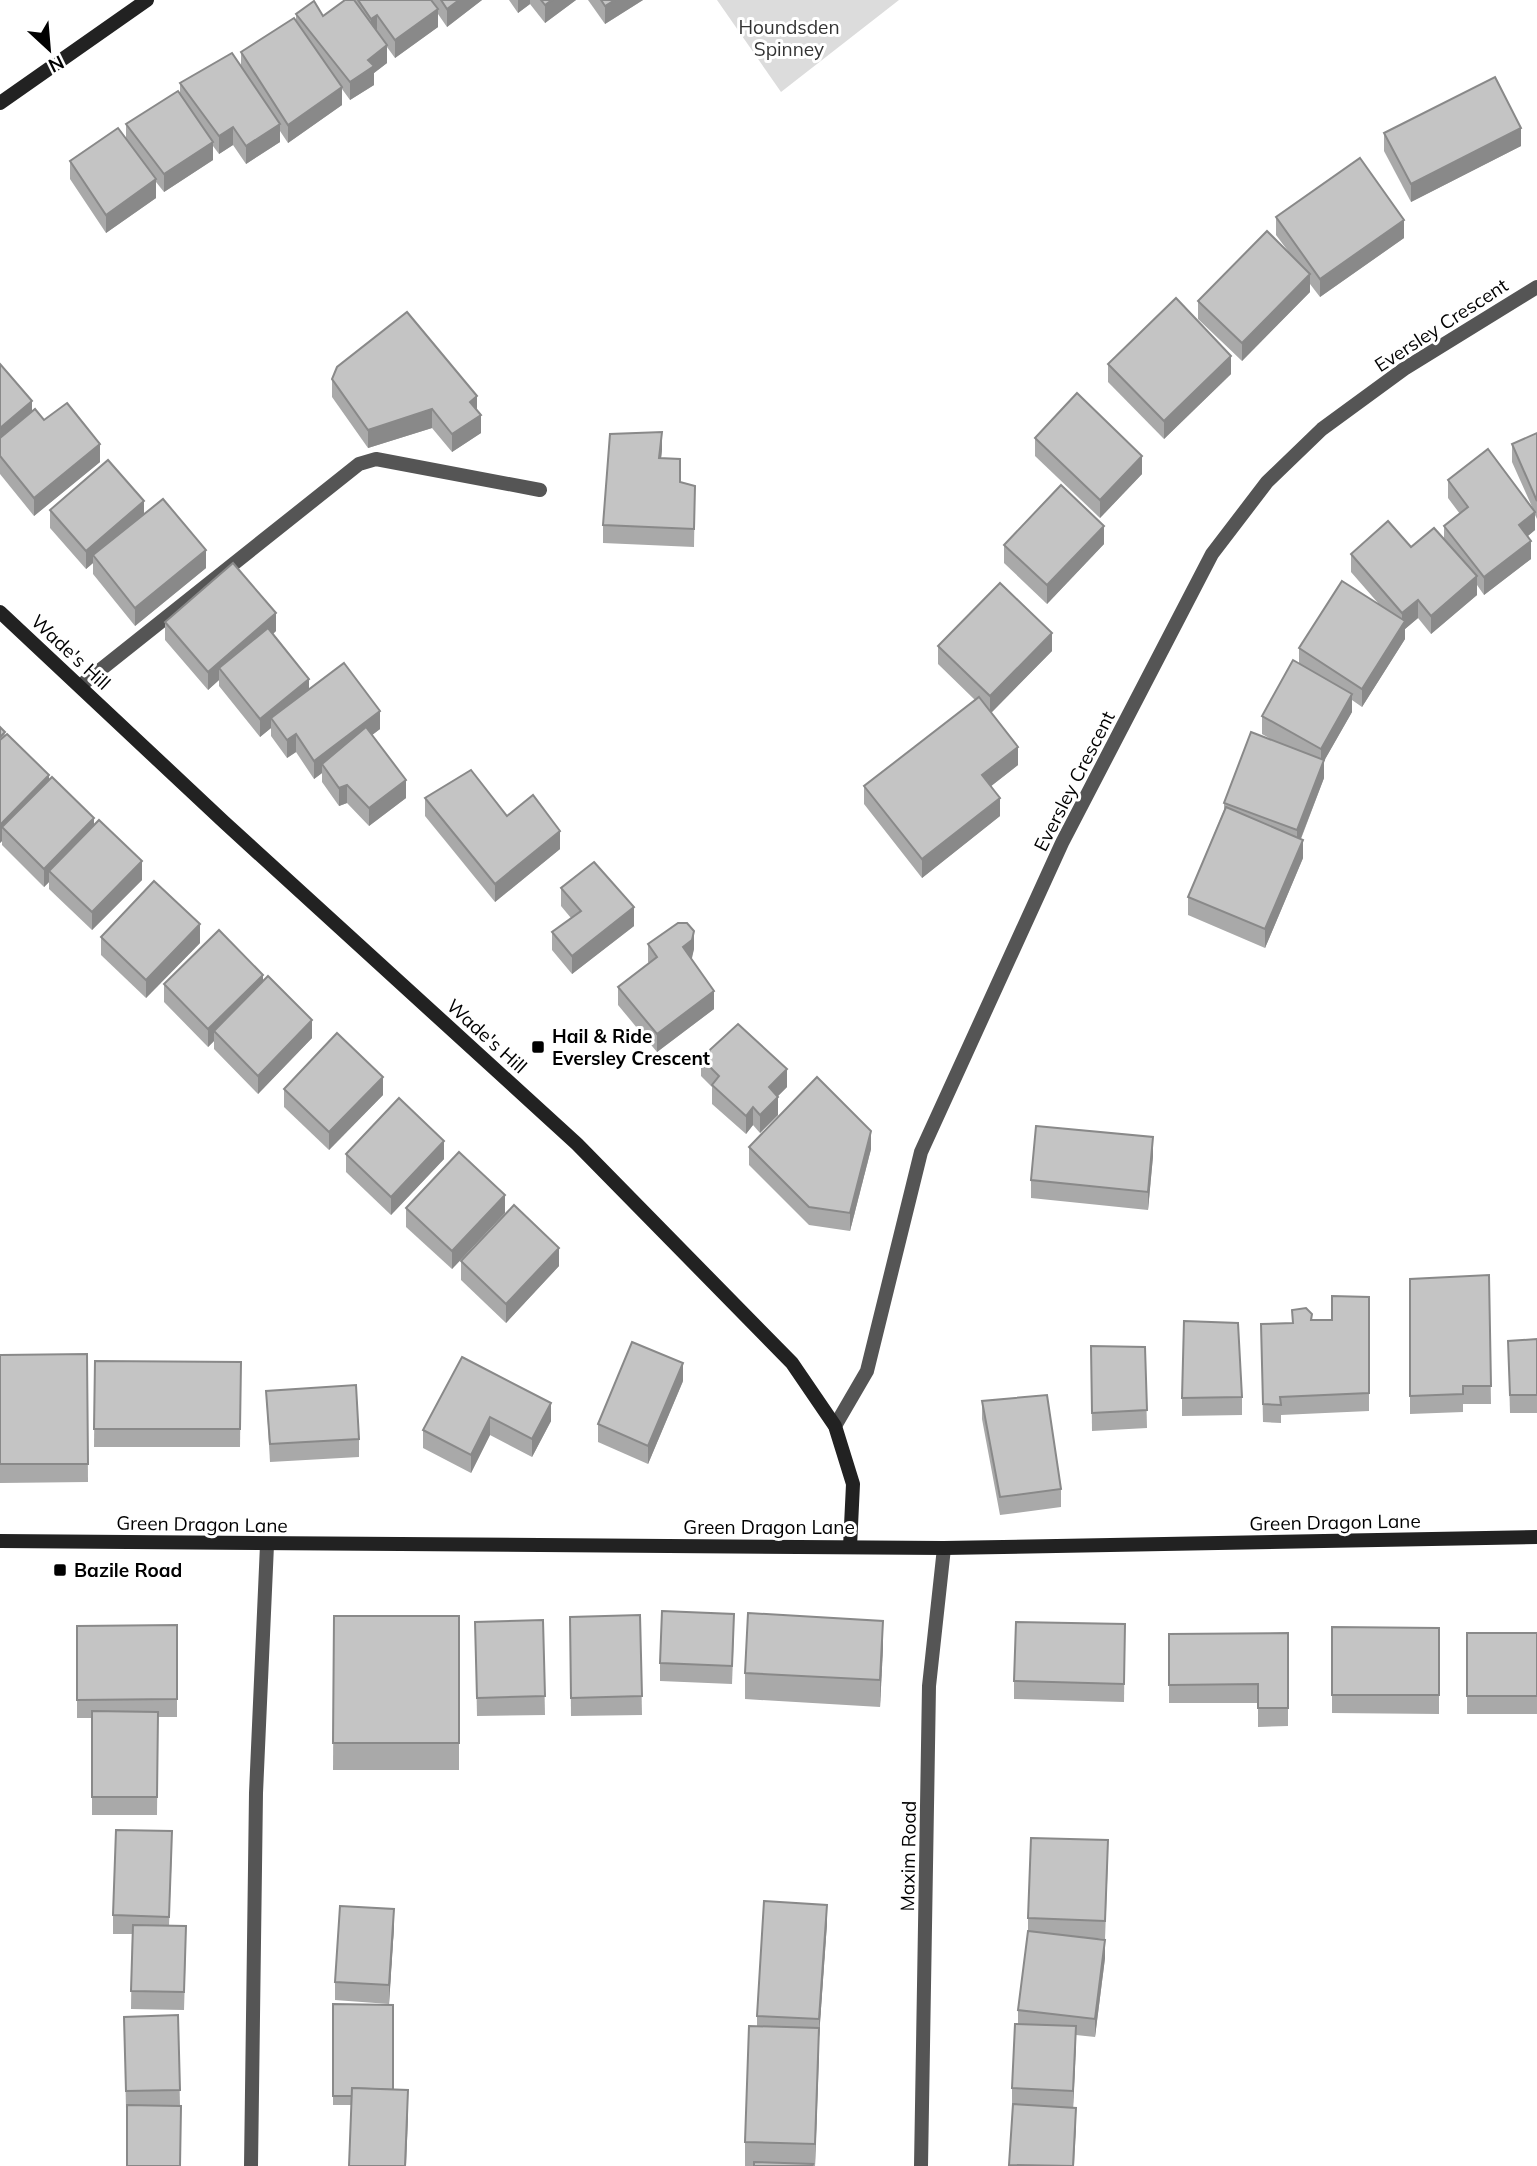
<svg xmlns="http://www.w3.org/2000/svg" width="1537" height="2166" viewBox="0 0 1537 2166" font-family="Mulish,sans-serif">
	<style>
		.green { fill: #dcdcdc }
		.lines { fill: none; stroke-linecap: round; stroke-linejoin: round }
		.lane { stroke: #555; stroke-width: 14 }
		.street { stroke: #555; stroke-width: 14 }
		.secondary { stroke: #222; stroke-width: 14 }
		.wall { fill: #a9a9a9 }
		.shaded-wall { fill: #898989 }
		.building { fill: #c4c4c4; stroke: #898989; stroke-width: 2 }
		.poi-dot { fill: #000; stroke: #fff; stroke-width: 2.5 }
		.labels { text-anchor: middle; stroke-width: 6; stroke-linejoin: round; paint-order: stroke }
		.park-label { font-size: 19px; fill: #333; stroke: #fff }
		.street-label { font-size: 19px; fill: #000; stroke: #fff }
		.poi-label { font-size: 19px; font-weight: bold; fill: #000; stroke: #fff; text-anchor: start }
	</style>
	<rect width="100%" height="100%" fill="#fff"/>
	<polygon class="green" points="717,0 899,0 781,92"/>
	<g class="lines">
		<polyline class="lane" points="80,686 359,464 376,459 540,490"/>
		<g class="street">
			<polyline points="835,1426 867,1371 921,1152 1062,843 1212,554 1267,482 1322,429 1404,369 1537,287"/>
			<polyline points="251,2166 256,1793 267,1545"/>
			<polyline points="921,2166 929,1686 944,1548"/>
		</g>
		<g class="secondary">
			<polyline points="0,103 147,0"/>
			<polyline points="0,612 224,822 577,1144 792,1363 835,1426 853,1484 850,1547"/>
			<polyline points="0,1541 944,1548 1537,1537"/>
		</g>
	</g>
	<g class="wall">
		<polygon points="345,0 482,0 447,27 438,14 438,27 395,58 387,47 387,63 374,73 374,85 350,100 342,89 342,105 288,143 280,131 280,142 246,164 233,145 219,154 213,146 213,160 164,192 156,182 156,198 106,233 70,179 70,161 126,139 126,124 180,95 180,83 241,65 241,52 296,21 296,14 323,16"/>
		<polygon points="509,0 576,0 545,23 530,4 518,13"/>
		<polygon points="588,0 643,0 605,24"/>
		<polygon points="1384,133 1521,146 1411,202 1384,151"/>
		<polygon points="1276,217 1404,238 1320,297 1310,284 1310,292 1242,361 1198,319 1198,301 1288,251 1276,235"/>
		<polygon points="0,364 32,412 100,462 34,516 0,474"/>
		<polygon points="1108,364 1231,374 1164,439 1108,382"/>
		<polygon points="332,379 477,410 481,433 452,452 432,428 368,448 332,397"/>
		<polygon points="1537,433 1537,519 1535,515 1535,530 1528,536 1531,559 1484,595 1477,585 1477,595 1431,634 1418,618 1405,629 1405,639 1362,707 1352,700 1352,712 1324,761 1324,778 1301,839 1303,858 1265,948 1188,915 1188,897 1224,810 1224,803 1274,741 1262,734 1262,716 1299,663 1299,648 1378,603 1351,572 1351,554 1411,547 1444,540 1444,526 1460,514 1448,498 1448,480 1533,509 1512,462 1512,444"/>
		<polygon points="1035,438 1142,474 1100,518 1035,456"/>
		<polygon points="662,450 661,458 680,482 695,486 694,547 603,543 603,525"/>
		<polygon points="50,510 144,515 206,568 135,626 93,574 93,563 86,569 50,528"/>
		<polygon points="1104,544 1047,604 1004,563 1004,545"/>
		<polygon points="165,622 276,631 273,634 309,689 380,729 372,735 406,798 369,826 347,803 339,806 322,782 322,773 314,779 296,752 287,758 271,736 271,728 260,737 219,686 219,680 208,690 165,640"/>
		<polygon points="938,646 1052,651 991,713 1018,765 990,787 1000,816 922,878 864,804 864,786 975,700 938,664"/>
		<polygon points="0,727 5,735 94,825 142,880 92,930 49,889 49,882 44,887 2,845 2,841 0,843"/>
		<polygon points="425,798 560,849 495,902 425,816"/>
		<polygon points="561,888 634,926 572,974 552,950 552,932 571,918 561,906"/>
		<polygon points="101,937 200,943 146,998 101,955"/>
		<polygon points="648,944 694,949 691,959 714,1009 657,1052 618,1005 618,987 649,963 648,962"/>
		<polygon points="263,981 312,1038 258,1094 214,1049 214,1041 208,1047 164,1002 164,984"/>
		<polygon points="701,1058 787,1087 777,1097 778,1115 760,1133 753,1125 746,1134 712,1104 712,1087 701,1076"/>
		<polygon points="284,1089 383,1095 329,1150 284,1107"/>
		<polygon points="749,1147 871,1149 850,1231 809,1225 749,1165"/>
		<polygon points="346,1154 444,1159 391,1215 346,1172"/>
		<polygon points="1153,1156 1148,1210 1031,1198 1031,1180"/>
		<polygon points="406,1208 505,1213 452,1269 406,1227"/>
		<polygon points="461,1261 559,1266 506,1323 461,1280"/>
		<polygon points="1489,1275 1491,1404 1463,1404 1463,1412 1410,1414 1410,1279"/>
		<polygon points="1369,1297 1369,1411 1281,1415 1281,1423 1263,1422 1261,1324 1292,1323 1292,1310 1312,1320 1332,1320"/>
		<polygon points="1537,1339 1537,1413 1510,1413 1508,1341"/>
		<polygon points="1091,1346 1145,1347 1147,1428 1092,1431"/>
		<polygon points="87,1354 88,1482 0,1483 0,1355"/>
		<polygon points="462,1357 551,1421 532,1457 490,1435 471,1473 423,1448 423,1430"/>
		<polygon points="95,1361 241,1362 240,1447 94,1447"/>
		<polygon points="683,1381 648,1464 598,1442 598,1424"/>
		<polygon points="266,1391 359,1439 359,1457 270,1462"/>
		<polygon points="1242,1397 1242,1415 1182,1416 1182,1398"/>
		<polygon points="982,1401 1061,1489 1061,1507 1000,1515 982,1419"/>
		<polygon points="640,1615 642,1715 571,1716 570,1617"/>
		<polygon points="334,1616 459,1616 459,1770 333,1770"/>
		<polygon points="543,1620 545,1715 477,1716 475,1622"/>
		<polygon points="1125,1624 1124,1702 1014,1699 1014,1681"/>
		<polygon points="177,1625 177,1717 158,1717 157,1815 92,1815 92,1718 77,1718 77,1626"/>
		<polygon points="1332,1627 1439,1628 1439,1714 1332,1713"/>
		<polygon points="734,1632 732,1684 660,1681 660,1663"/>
		<polygon points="1288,1633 1288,1726 1258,1727 1258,1703 1169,1703 1169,1634"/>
		<rect x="1467" y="1633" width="70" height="81"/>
		<polygon points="883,1647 880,1707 745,1699 745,1673"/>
		<polygon points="172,1849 169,1925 186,1944 184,2010 131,2009 132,1934 113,1934 113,1915"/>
		<polygon points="1108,1858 1105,1939 1093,1938 1105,1958 1095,2037 1076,2035 1073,2107 1076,2126 1074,2166 1009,2166 1013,2106 1012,2106 1012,2088 1018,2024 1018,2010 1028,1931 1028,1918"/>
		<polygon points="827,1923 819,2037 815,2166 745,2166 745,2142 757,2026 757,2016"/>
		<polygon points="394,1927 389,2004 335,2000 335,1982"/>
		<polygon points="333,2004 393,2090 408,2117 352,2105 333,2105"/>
		<polygon points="178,2015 180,2106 126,2109 124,2017"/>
	</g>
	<g class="shaded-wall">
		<polygon points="459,0 482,0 447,27 447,9"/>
		<polygon points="518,0 530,0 530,4 518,13"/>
		<polygon points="552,0 576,0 545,23 545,5"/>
		<polygon points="615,0 643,0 605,24 605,6"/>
		<polygon points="438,9 438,27 395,58 395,40"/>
		<polygon points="377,15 377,33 371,37 371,19"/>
		<polygon points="387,45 387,63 374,73 374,85 350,100 350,82 368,60"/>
		<polygon points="342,87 342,105 288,143 288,125"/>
		<polygon points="280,124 280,142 246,164 246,146"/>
		<polygon points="233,127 233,145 219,154 219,136"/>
		<polygon points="1521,128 1521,146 1411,202 1411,184"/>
		<polygon points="213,142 213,160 164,192 164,174"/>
		<polygon points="156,179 156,198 106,233 106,215"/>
		<polygon points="1404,220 1404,238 1320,297 1320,279"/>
		<polygon points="1310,274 1310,292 1242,361 1242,343"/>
		<polygon points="1231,356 1231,374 1164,439 1164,421"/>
		<polygon points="477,396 477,414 470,402"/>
		<polygon points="32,401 32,419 0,446 0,428"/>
		<polygon points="432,409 432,428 368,448 368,430"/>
		<polygon points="481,415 481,433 452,452 452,434"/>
		<polygon points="662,432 662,450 659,476 659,458"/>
		<polygon points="100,444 100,462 34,516 34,498"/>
		<polygon points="1142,456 1142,474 1100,518 1100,500"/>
		<polygon points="144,501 144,519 93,555 93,563 86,569 86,551"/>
		<polygon points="1535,512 1535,530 1519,543 1519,525"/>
		<polygon points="1104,526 1104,544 1047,604 1047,585"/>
		<polygon points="1531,541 1531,559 1484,595 1484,577"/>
		<polygon points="206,550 206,568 135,626 135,608"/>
		<polygon points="1477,576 1477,595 1431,634 1431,616"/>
		<polygon points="1418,600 1418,618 1405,629 1405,639 1362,707 1362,689 1402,626 1402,613"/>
		<polygon points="276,613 276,631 225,675 219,668 219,680 208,690 208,672"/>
		<polygon points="1052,633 1052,651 990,714 990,696"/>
		<polygon points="309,679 309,697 271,718 271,728 260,737 260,719"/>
		<polygon points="1352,694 1352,712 1324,761 1324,778 1297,848 1297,830 1321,767 1321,749"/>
		<polygon points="380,711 380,729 326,770 322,764 322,773 314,779 314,761"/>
		<polygon points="296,734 296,752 287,758 287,740"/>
		<polygon points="1018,747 1018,765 982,793 982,775"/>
		<polygon points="49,775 49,793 2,827 2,841 0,843 0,825"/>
		<polygon points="406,780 406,798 369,826 369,808"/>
		<polygon points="347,785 347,803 339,806 339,788"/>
		<polygon points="1000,798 1000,816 922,878 922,859"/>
		<polygon points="94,818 94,836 49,871 49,882 44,887 44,869"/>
		<polygon points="560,831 560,849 495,902 495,884"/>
		<polygon points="1303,840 1303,858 1265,948 1265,929"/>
		<polygon points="142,861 142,880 92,930 92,912"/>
		<polygon points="634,907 634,926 572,974 572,956"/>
		<polygon points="200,924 200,943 146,998 146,980"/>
		<polygon points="694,931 694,949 692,958 683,965 683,947"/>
		<polygon points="263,975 263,993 214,1031 214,1041 208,1047 208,1029"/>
		<polygon points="714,991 714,1009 657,1052 657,1034"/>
		<polygon points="312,1020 312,1038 258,1094 258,1076"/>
		<polygon points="787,1069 787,1087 769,1105 769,1087"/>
		<polygon points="383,1077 383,1095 329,1150 329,1132"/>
		<polygon points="778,1097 778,1115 760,1133 760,1115"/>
		<polygon points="753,1107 753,1125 746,1134 746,1116"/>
		<polygon points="871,1131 871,1149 850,1231 850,1213"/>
		<polygon points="1153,1137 1153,1156 1148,1210 1148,1192"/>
		<polygon points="444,1141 444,1159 391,1215 391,1197"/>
		<polygon points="505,1195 505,1213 452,1269 452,1251"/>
		<polygon points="559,1248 559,1266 506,1323 506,1304"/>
		<polygon points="683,1363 683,1381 648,1464 648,1446"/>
		<polygon points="551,1403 551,1421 532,1457 532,1439"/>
		<polygon points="490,1417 490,1435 471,1473 471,1455"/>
		<polygon points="883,1621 883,1647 880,1707 880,1680"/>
		<polygon points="827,1905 827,1923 819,2037 819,2019"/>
		<polygon points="394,1909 394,1927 389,2004 389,1985"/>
		<polygon points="1105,1940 1105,1958 1095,2037 1095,2019"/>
		<polygon points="1076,2026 1076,2045 1073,2110 1073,2091"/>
		<polygon points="819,2028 819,2054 815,2166 815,2144"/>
		<polygon points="408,2090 408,2117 406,2166 405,2166"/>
		<polygon points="1076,2108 1076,2126 1073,2166"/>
	</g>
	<g class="building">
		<polygon points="345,0 354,0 387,45 368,60 374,66 350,82 296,14 314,1 323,16"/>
		<polygon points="358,0 431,0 438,9 395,40 377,15 371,19"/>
		<polygon points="441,0 459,0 447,9"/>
		<polygon points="541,0 552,0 545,5"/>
		<polygon points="601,0 615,0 605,6"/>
		<polygon points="294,18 342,87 288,125 241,52"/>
		<polygon points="232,53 280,124 246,146 233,127 219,136 180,83"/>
		<polygon points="1495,77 1521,128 1411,184 1384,133"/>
		<polygon points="178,91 213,142 164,174 126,124"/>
		<polygon points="118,128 156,179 106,215 70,161"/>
		<polygon points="1360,158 1404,220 1320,279 1276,217"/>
		<polygon points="1267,231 1310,274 1242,343 1198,301"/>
		<polygon points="1176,298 1231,356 1164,421 1108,364"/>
		<polygon points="407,312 477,396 470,402 481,415 452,434 432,409 368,430 332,379 337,367"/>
		<polygon points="0,364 32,401 0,428"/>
		<polygon points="1077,393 1142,456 1100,500 1035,438"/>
		<polygon points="67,403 100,444 34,498 0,456 0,438 35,409 44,420"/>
		<polygon points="662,432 659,458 680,459 680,482 695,486 694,529 603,525 610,434"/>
		<polygon points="1537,433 1537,501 1512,444"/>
		<polygon points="1488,449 1535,512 1519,525 1531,541 1484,577 1444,526 1468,507 1448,480"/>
		<polygon points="108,460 144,501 86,551 50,510"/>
		<polygon points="1061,485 1104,526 1047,585 1004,545"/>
		<polygon points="163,499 206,550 135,608 93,555"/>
		<polygon points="1388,521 1411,547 1434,528 1477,576 1431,616 1418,600 1402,613 1351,554"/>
		<polygon points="233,563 276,613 208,672 165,622"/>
		<polygon points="1342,581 1405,621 1362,689 1299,648"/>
		<polygon points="1000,583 1052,633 990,696 938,646"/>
		<polygon points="268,628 309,679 260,719 219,668"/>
		<polygon points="1293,660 1352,694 1321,749 1262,716"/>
		<polygon points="344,663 380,711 314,761 296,734 287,740 271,718"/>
		<polygon points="979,697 1018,747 982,775 1000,798 922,859 864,786"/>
		<polygon points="0,727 5,732 0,737"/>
		<polygon points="366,727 406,780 369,808 347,785 339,788 322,764"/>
		<polygon points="1251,732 1324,760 1297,830 1224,803"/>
		<polygon points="7,734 49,775 0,825 0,740"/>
		<polygon points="471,770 507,816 533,795 560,831 495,884 425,798"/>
		<polygon points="52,777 94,818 44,869 2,827"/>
		<polygon points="1226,807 1303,840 1265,929 1188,897"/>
		<polygon points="99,820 142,861 92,912 49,871"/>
		<polygon points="594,862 634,907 572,956 552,932 581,911 561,888"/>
		<polygon points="154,881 200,924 146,980 101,937"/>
		<polygon points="678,923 687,923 694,931 692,940 683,947 714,991 657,1034 618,987 657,957 648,944"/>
		<polygon points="219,930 263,975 208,1029 164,984"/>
		<polygon points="268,976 312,1020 258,1076 214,1031"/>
		<polygon points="738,1024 787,1069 769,1087 778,1097 760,1115 753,1107 746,1116 712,1085 719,1076 701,1058"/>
		<polygon points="337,1033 383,1077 329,1132 284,1089"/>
		<polygon points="817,1077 871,1131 850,1213 809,1207 749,1147"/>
		<polygon points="399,1098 444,1141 391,1197 346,1154"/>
		<polygon points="1036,1126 1153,1137 1148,1192 1031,1180"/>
		<polygon points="459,1152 505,1195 452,1251 406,1208"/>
		<polygon points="514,1205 559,1248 506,1304 461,1261"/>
		<polygon points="1489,1275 1491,1386 1463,1386 1463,1394 1410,1396 1410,1279"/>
		<polygon points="1332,1296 1369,1297 1369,1393 1280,1397 1281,1405 1263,1404 1261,1324 1293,1323 1292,1310 1306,1308 1312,1314 1311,1320 1332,1320"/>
		<polygon points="1184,1321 1238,1323 1242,1397 1182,1398"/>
		<polygon points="1537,1339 1537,1395 1510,1395 1508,1341"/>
		<polygon points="632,1342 683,1363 648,1446 598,1424"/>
		<polygon points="1091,1346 1145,1347 1147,1410 1092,1413"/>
		<polygon points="87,1354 88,1464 0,1464 0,1355"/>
		<polygon points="462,1357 551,1403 532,1439 490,1417 471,1455 423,1430"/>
		<polygon points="95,1361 241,1362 240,1429 94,1429"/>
		<polygon points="356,1385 359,1439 270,1444 266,1391"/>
		<polygon points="1047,1395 1061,1489 1000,1497 982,1401"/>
		<polygon points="662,1611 734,1614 732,1666 660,1663"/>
		<polygon points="748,1613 883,1621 880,1680 745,1673"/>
		<polygon points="640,1615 642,1696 571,1698 570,1617"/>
		<polygon points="334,1616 459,1616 459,1743 333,1743"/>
		<polygon points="543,1620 545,1696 477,1698 475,1622"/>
		<polygon points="1016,1622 1125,1624 1124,1684 1014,1681"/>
		<polygon points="177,1625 177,1699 77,1700 77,1626"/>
		<polygon points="1332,1627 1439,1628 1439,1695 1332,1695"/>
		<polygon points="1288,1633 1288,1708 1258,1708 1258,1684 1169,1685 1169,1634"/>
		<rect x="1467" y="1633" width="70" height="63"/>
		<polygon points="92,1711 158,1712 157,1797 92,1797"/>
		<polygon points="116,1830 172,1831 169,1917 113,1915"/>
		<polygon points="1031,1838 1108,1840 1105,1921 1028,1918"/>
		<polygon points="764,1901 827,1905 819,2019 757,2016"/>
		<polygon points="340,1906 394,1909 389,1985 335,1982"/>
		<polygon points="133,1925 186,1926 184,1992 131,1991"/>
		<polygon points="1028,1931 1105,1940 1095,2019 1018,2010"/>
		<polygon points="333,2004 393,2005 393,2090 352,2088 352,2096 333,2096"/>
		<polygon points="178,2015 180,2090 126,2091 124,2017"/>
		<polygon points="1015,2024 1076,2026 1073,2091 1012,2088"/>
		<polygon points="749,2026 819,2028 815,2144 745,2142"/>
		<polygon points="352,2088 408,2090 405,2166 349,2166"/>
		<polygon points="1013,2104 1076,2108 1073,2166 1009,2165"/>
		<polygon points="127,2105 181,2106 180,2166 127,2166"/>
		<polygon points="754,2162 813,2164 812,2166 754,2166"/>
	</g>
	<g class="poi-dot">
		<rect x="531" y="1040" width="14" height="14" rx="3.5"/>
		<rect x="53" y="1563" width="14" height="14" rx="3.5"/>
	</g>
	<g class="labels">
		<g class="park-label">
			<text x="789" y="34">Houndsden<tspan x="789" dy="22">Spinney</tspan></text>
		</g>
		<g class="street-label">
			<text transform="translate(1441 325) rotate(-33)" y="7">Eversley Crescent</text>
			<text transform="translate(71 652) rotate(43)" y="7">Wade's Hill</text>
			<text transform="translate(1074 781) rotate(-63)" y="7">Eversley Crescent</text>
			<text transform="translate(487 1036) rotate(42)" y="7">Wade's Hill</text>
			<text transform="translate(1335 1522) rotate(-1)" y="7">Green Dragon Lane</text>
			<text transform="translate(202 1524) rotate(1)" y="7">Green Dragon Lane</text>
			<text x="769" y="1534">Green Dragon Lane</text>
			<text transform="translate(908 1856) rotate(-89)" y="7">Maxim Road</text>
		</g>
		<g class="poi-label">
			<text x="552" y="1043">Hail &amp; Ride<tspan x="552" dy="22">Eversley Crescent</tspan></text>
			<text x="74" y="1577">Bazile Road</text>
		</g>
	</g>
	<g transform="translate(49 49) rotate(154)" stroke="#ffffff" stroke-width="5" paint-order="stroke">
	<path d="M0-5L12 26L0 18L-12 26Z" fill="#000000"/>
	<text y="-10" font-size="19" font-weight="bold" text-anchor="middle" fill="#000000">N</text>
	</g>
</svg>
